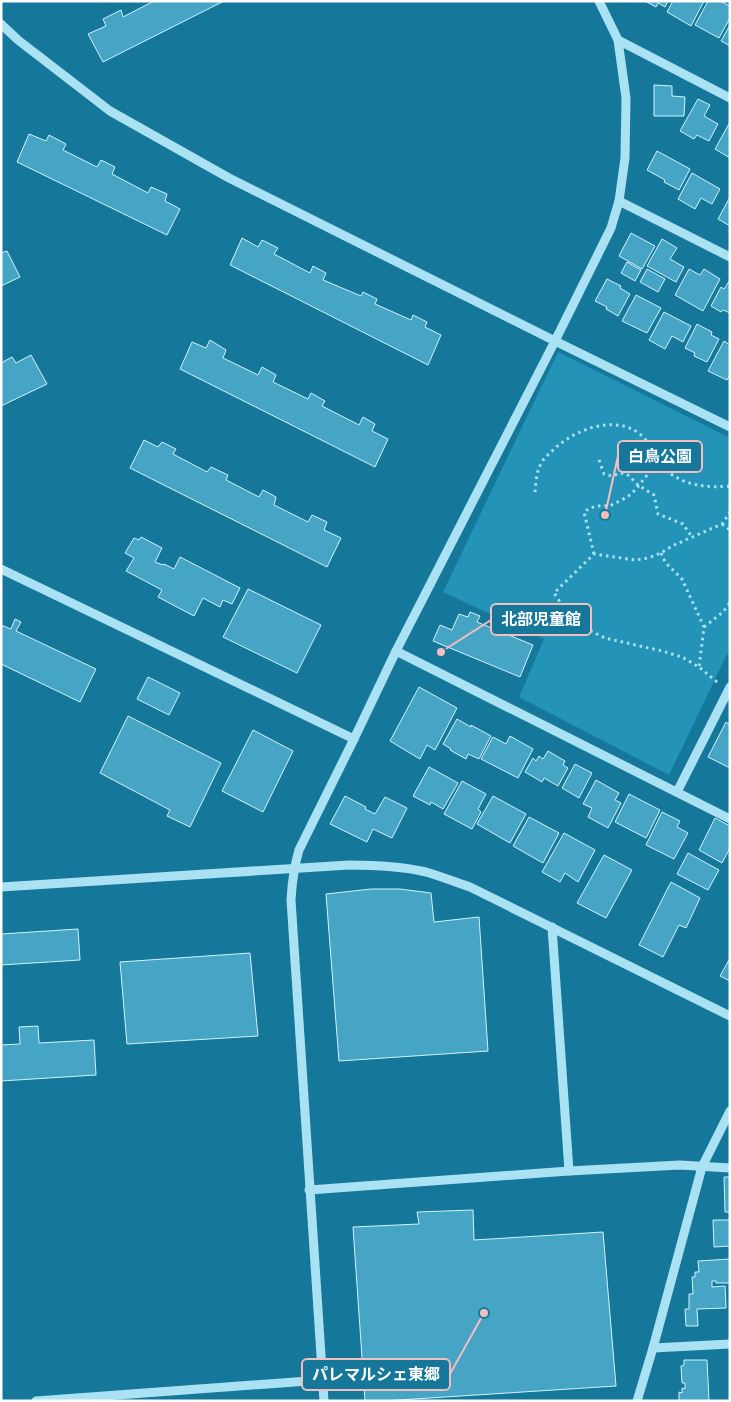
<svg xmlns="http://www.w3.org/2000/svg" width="731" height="1402" viewBox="0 0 731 1402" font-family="'Work Sans','Noto Sans JP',sans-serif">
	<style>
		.green { fill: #2493b8 }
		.building { fill: #46a5c5; stroke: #d2f2fd }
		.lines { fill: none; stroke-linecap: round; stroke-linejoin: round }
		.path { stroke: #aae1f3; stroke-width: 3; stroke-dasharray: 2.5 4; stroke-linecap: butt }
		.minor { stroke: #aae1f3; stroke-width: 9 }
		.leader { fill: none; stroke: #f3bebe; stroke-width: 2 }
		.callout-dot { fill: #f3bebe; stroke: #15789b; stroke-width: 2 }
		.callout { fill: #15789b; stroke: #f3bebe; stroke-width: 2 }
		.callout-label { font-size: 16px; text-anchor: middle; font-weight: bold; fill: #fff }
	</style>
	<rect width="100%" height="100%" fill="#15789b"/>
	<polygon class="green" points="558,352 730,438 730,648 669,775 519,697 544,639 443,592"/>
	<g class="building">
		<polygon points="154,1 224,1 103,62 88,34 106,26 103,19 121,10 123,17"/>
		<polygon points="645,1 668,1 665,7 658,3 656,7"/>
		<polygon points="673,1 704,1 691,26 667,12"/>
		<polygon points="708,1 720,1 730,6 730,18 719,38 695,25"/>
		<polygon points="730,25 730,46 721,41"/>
		<polygon points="654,85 672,86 672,96 685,97 684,116 654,116"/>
		<polygon points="698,99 710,105 704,116 718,124 709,141 697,135 694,139 680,131"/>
		<polygon points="730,122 730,158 715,149"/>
		<polygon points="29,134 46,141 49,135 66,144 63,150 97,167 101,160 115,167 112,174 148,193 151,187 167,194 165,201 180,209 167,235 17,162"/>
		<polygon points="657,151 690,169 679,190 664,182 665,180 647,170"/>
		<polygon points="692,173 720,189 712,204 701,198 695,209 678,199"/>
		<polygon points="730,197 730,226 718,219"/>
		<polygon points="631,233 655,246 642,269 619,256"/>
		<polygon points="242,238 258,247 262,240 278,248 274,254 310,273 313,266 326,273 323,280 361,296 363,292 377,299 375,304 411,320 413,315 427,322 425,327 441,335 428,365 230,265"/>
		<polygon points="662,239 677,248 670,259 684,267 676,282 647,266"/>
		<polygon points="7,251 20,277 1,286 1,253"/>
		<polygon points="627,262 641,270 635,281 621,273"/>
		<polygon points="647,269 665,279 658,292 640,282"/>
		<polygon points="689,269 700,275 704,269 720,279 703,311 675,295"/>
		<polygon points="607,279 621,286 620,288 630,294 618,316 606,309 607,307 595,301"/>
		<polygon points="730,280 730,313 723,310 721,312 711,306 721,287 724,289"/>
		<polygon points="636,295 661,308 647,333 622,321"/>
		<polygon points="664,312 691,326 683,342 672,336 665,349 649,340"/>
		<polygon points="697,324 712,332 711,335 719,339 707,362 694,356 695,353 685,348"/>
		<polygon points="210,340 226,350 223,358 258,375 262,367 276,375 273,382 308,399 311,393 325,401 322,406 359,425 363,417 375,424 372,431 388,439 375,467 180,369 192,342 206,348"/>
		<polygon points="724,341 730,345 730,375 727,380 708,371"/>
		<polygon points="31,355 47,384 1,406 1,363 12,357 16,363"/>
		<polygon points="144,440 158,447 162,442 176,449 173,454 207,472 211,467 228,475 226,480 259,497 263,490 276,497 274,505 308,522 312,515 327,522 324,530 341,538 327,567 130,468"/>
		<polygon points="141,537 162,548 155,562 163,565 164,564 174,569 180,557 240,588 232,604 223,600 220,607 203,598 194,616 158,597 162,590 126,571 134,558 125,553 134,538 139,540"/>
		<polygon points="248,589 321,625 297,673 223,637"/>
		<polygon points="470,612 480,616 477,622 533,645 520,677 433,641 440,625 452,630 459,614 468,617"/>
		<polygon points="15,619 21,622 16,631 96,669 80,702 1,664 1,625 11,629"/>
		<polygon points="148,677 180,693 169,715 137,699"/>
		<polygon points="419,687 457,708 435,750 427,745 420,759 390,741"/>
		<polygon points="128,716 221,763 190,827 167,816 170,810 100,773"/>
		<polygon points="457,719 471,727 471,725 491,736 479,759 468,754 466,759 450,750 451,749 443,744"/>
		<polygon points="726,722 730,725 730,768 708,757"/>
		<polygon points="253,730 293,751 263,812 222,791"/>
		<polygon points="510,736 533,749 518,778 481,759 493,737 506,744"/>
		<polygon points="548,751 565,761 563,765 568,768 558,786 544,778 542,782 525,772 533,758 536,761 539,756 543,759"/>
		<polygon points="575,764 592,773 579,798 562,788"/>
		<polygon points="429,767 458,783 443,809 431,802 430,805 413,796"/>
		<polygon points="596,780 619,793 615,800 621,803 608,828 588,817 592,808 583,804"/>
		<polygon points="462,781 486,794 478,809 481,812 472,829 444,814"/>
		<polygon points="629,794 660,810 646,838 615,822"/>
		<polygon points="345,796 366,807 365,809 375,814 385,797 407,808 392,838 373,829 367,842 330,824"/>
		<polygon points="493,796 526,814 510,843 477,824"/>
		<polygon points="662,812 680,821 677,827 688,833 674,859 646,845"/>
		<polygon points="529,817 559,833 543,863 513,846"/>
		<polygon points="715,818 730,826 730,848 722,863 699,850"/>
		<polygon points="564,833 595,850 578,882 565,873 560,882 542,872"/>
		<polygon points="688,853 719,870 708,890 677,874"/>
		<polygon points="604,855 632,870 606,918 577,903"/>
		<polygon points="671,882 700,898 686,928 679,925 663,957 639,945"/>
		<polygon points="371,889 400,889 431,893 434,922 479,917 488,1051 339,1061 326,894"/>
		<polygon points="78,929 80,960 1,965 1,934"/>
		<polygon points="250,953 258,1036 127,1044 120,962"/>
		<polygon points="730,958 730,981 720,976"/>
		<polygon points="38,1026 39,1043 94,1040 96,1075 1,1081 1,1045 20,1044 19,1027"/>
		<polygon points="724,1177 730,1177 730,1212 725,1212"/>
		<polygon points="473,1210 474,1240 603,1232 616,1386 383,1401 365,1401 353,1227 419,1224 417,1212"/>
		<polygon points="713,1220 730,1220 730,1246 714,1247"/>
		<polygon points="730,1259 730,1283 716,1283 716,1281 712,1281 712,1287 725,1286 726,1308 697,1309 698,1326 686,1326 685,1309 689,1309 689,1294 693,1294 692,1277 695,1277 695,1272 699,1272 698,1261"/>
		<polygon points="684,1360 707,1360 709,1401 679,1401 679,1392 682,1393 682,1388 685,1389 685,1383 682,1383 681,1366 684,1365"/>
	</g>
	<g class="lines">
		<g class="path">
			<polyline points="599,460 604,474 612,476 620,473 627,474 638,485 654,495 658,514 683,524 692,537"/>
			<path d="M 535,492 C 536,482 536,472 542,462 C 544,458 548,455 552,451 C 571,432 606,417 632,429 C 641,433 649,443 653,451 C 655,456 655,462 659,465 C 661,468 665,470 668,472 C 687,486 707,488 730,486"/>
			<polyline points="722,524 730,530"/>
			<polyline points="661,553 665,562 682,579 704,627 699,667"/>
			<path d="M 594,554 L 584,512 C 592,506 600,505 610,506 C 617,502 625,499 631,494 C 641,485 647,472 658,465"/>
			<polyline points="704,627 723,612 730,603"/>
			<polyline points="717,682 699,667 682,657 662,651 605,638 581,626 565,609 554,593 594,554 635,560 648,558 661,553 672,546 722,524 730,512"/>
		</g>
		<g class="minor">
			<polyline points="1,24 18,40 110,111 229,178 555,341 730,427"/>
			<polyline points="618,40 730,98"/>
			<polyline points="619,201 730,257"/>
			<polyline points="1,569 354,739"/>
			<polyline points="396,651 730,819"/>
			<polyline points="677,792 730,687"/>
			<path d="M 1,887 L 349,865 C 374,865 400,866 426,872 C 440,876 455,882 470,887 L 730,1016"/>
			<polyline points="552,927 569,1171"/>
			<polyline points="309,1190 569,1171 680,1165 730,1168"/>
			<polyline points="653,1348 730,1344"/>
			<polyline points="36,1401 322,1380"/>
			<path d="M 324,1401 L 291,900 C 292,882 294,867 299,850 L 354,739 L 396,651 L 555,341 L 611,228 L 619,201 L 625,158 L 626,98 L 618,40 L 599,1"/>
			<polyline points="637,1401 653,1348 702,1167 730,1111"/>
		</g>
	</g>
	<path class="leader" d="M605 515L618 456M441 652L491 620M484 1313L450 1374"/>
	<g class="callout-dot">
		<circle cx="605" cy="515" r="5"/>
		<circle cx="441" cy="652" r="5"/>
		<circle cx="484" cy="1313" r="5"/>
	</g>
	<g class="callout">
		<rect x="618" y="441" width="84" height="31" rx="5"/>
		<rect x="491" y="604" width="100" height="31" rx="5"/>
		<rect x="302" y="1359" width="148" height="31" rx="5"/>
	</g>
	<g class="callout-label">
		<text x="660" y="462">白鳥公園</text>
		<text x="541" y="625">北部児童館</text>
		<text x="376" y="1380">パレマルシェ東郷</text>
	</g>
	<rect width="731" height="1402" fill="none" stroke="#ffffff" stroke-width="5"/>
</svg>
